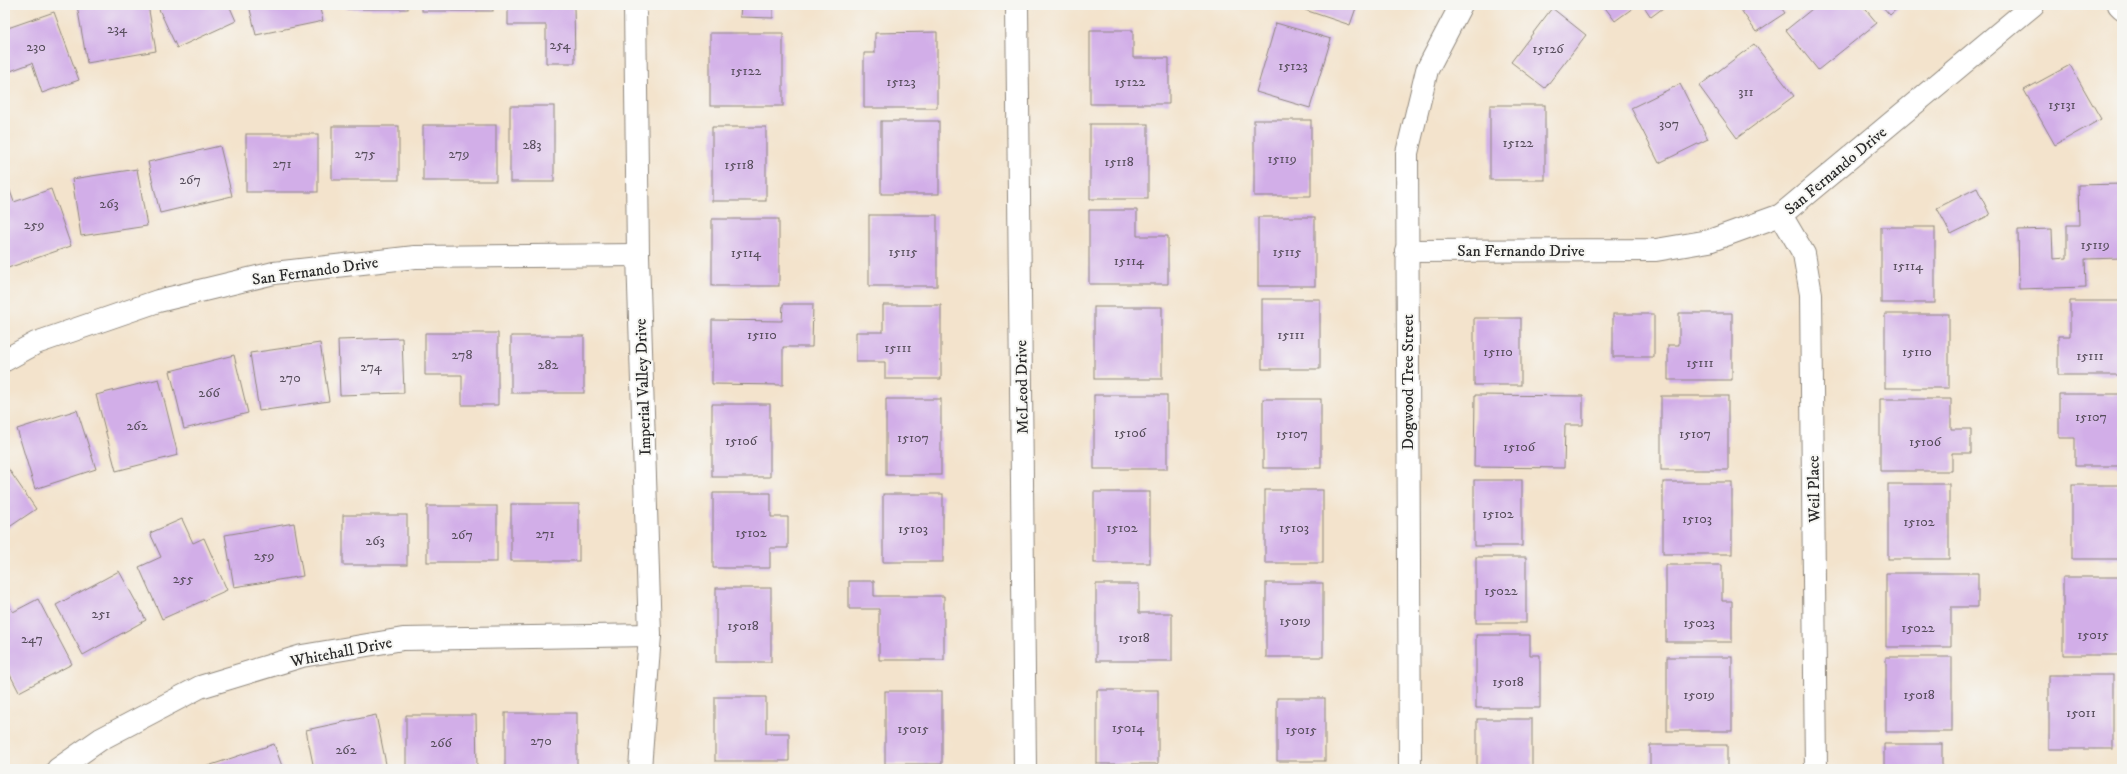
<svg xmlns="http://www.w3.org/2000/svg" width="2127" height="774" viewBox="0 0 2127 774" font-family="'IM FELL DW Pica',serif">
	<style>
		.building { fill: #d2aee8 }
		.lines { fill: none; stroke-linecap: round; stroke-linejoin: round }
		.minor-casing { stroke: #8f877c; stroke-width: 24 }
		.minor { stroke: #fff; stroke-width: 22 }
		.labels { text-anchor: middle; stroke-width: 4; stroke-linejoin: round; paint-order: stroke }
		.number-label { font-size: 14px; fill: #554c5a }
		.street-label { font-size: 16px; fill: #2b2b2b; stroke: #f6f6f2 }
	</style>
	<rect width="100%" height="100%" fill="#f6f6f2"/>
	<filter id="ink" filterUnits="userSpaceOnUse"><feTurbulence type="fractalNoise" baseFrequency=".025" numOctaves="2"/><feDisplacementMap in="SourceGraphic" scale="8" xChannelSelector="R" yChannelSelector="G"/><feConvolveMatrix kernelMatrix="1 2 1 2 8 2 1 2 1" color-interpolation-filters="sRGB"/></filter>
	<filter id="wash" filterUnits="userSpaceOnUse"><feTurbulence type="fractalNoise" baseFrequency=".012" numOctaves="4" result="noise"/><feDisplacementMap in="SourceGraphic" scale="16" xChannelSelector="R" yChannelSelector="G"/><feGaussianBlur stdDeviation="0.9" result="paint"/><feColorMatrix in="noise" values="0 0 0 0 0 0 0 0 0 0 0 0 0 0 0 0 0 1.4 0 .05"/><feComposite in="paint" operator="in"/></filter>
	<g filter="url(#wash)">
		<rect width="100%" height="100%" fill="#f3e3cc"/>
		<g id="blocks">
			<g class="building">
				<polygon points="77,5 148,5 156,51 87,63"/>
				<polygon points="157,5 229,5 236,21 177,48"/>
				<polygon points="249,5 319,5 323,21 256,35"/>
				<rect x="346" y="5" width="62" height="4"/>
				<rect x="422" y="5" width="71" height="6"/>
				<polygon points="508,5 574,5 575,63 546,63 546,25 508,25"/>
				<polygon points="741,5 773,5 773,18 740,17"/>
				<polygon points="1307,5 1357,5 1350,25 1305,10"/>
				<polygon points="1603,5 1637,5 1615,21"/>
				<polygon points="1643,5 1667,5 1651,17"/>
				<polygon points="1742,5 1779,5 1785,13 1756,32 1739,7"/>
				<polygon points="1817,5 1862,5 1877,23 1818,70 1786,30"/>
				<polygon points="1881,5 1901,5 1890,15"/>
				<polygon points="1552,8 1586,35 1545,88 1511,62"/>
				<polygon points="54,12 79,80 42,93 32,63 5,73 5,29"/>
				<polygon points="1276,23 1331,39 1310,108 1256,92"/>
				<polygon points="1090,30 1133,30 1133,58 1169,58 1169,104 1090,104"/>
				<polygon points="937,32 937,108 864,108 864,53 875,53 875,33"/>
				<rect x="710" y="33" width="73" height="73"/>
				<polygon points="1754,44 1794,96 1737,138 1699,86"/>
				<polygon points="2070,65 2101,119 2055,145 2024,90"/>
				<polygon points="1680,84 1708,139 1659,163 1631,108"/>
				<rect x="1490" y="105" width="55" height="75"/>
				<rect x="510" y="106" width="44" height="76"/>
				<rect x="1254" y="120" width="57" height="76"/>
				<rect x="881" y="121" width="58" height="73"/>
				<rect x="1090" y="124" width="58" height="75"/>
				<rect x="423" y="125" width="73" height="56"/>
				<rect x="332" y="126" width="67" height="54"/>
				<rect x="712" y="127" width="54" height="74"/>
				<rect x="246" y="134" width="72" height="58"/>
				<polygon points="220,146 232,196 160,213 148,162"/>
				<polygon points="137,169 147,226 81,236 72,179"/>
				<polygon points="5,177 14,202 51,189 71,246 5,269"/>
				<polygon points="2122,184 2122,258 2085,259 2086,287 2019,289 2018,230 2052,229 2053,259 2067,258 2067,225 2079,225 2078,185"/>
				<polygon points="1977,188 1990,215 1951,234 1937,208"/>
				<polygon points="1089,210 1137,210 1137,236 1168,236 1168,284 1089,284"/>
				<rect x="869" y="215" width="68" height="71"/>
				<rect x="1258" y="217" width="57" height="69"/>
				<rect x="712" y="219" width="67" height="67"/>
				<rect x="1881" y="227" width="54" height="76"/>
				<rect x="1262" y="299" width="58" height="70"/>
				<polygon points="2070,301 2122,301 2122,375 2058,375 2058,336 2070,336"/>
				<polygon points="783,304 813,304 812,347 783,347 783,385 712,384 712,320 782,321"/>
				<polygon points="883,305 941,305 941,379 885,379 885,362 856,362 856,332 883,332"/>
				<rect x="1094" y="307" width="68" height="72"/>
				<polygon points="1679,313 1732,313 1732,380 1668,380 1668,345 1679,345"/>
				<rect x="1613" y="314" width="41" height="43"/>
				<rect x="1885" y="314" width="64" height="74"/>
				<rect x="1474" y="318" width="47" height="67"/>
				<polygon points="425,333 498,333 498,405 462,405 462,375 425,375"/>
				<rect x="511" y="336" width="73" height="57"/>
				<polygon points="402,338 404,393 340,395 338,340"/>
				<polygon points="320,343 329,401 259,411 250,353"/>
				<polygon points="234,355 248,413 184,429 170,371"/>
				<polygon points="159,379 178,455 116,471 96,395"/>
				<polygon points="2059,394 2122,394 2122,466 2075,466 2075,438 2059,438"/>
				<rect x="1094" y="395" width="73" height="74"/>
				<polygon points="1475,395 1583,396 1583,425 1565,425 1564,468 1474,467"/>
				<rect x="1661" y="396" width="67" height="74"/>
				<rect x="886" y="399" width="55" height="76"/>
				<rect x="1263" y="399" width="58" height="69"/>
				<polygon points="1880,399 1951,399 1951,429 1971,429 1971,453 1952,453 1952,471 1880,471"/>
				<rect x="712" y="404" width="58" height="73"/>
				<polygon points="77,410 96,469 35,489 17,429"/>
				<polygon points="5,464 36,509 5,530"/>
				<rect x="1474" y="480" width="48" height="66"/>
				<rect x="1663" y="482" width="69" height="72"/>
				<rect x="1888" y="484" width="61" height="75"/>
				<rect x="2072" y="485" width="50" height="74"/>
				<rect x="1265" y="490" width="58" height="73"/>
				<rect x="1094" y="492" width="56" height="71"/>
				<polygon points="713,493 771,493 771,517 788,517 788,548 770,548 770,568 713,568"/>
				<rect x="883" y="494" width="60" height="68"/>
				<rect x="511" y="504" width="68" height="57"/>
				<rect x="427" y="506" width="70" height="56"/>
				<rect x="343" y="515" width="64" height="50"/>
				<polygon points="182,519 193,543 204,538 227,590 162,619 139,567 161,557 150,533"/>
				<polygon points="294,523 303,576 234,587 225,535"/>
				<rect x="1476" y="557" width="50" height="66"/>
				<polygon points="1666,565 1722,565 1722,601 1732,601 1732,642 1666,642"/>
				<polygon points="119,571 146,620 83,655 56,605"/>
				<polygon points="1886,573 1978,573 1978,607 1951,607 1951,647 1886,647"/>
				<polygon points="2063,577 2121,577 2122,655 2063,655"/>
				<polygon points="849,581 874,581 874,596 944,596 944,660 879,660 879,609 849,609"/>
				<rect x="1266" y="583" width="57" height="74"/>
				<polygon points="1096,584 1139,584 1139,613 1172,613 1172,661 1096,661"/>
				<rect x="716" y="588" width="55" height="74"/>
				<polygon points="5,597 13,612 38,599 72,664 19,692 5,665"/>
				<polygon points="1476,635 1530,635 1530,655 1540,655 1540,708 1476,708"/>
				<rect x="1667" y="657" width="65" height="74"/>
				<rect x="1886" y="657" width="66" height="75"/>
				<rect x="2049" y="675" width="64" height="74"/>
				<rect x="1097" y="690" width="61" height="74"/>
				<rect x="885" y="691" width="57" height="73"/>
				<polygon points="715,697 766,697 766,733 789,733 789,761 715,761"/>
				<rect x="1277" y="698" width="48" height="63"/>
				<rect x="505" y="713" width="72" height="54"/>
				<polygon points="376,715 387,769 314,769 306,730"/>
				<polygon points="406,715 476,715 477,769 406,769"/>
				<rect x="1477" y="719" width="55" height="50"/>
				<polygon points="274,744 283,769 206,769 205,767"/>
				<rect x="1884" y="744" width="58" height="25"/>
				<rect x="1650" y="745" width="77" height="24"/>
			</g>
		</g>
	</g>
	<g filter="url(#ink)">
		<use href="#blocks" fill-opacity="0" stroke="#8f877c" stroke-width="1"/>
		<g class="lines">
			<g class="minor-casing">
				<g id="minor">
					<polyline points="635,5 638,255 650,635 640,769"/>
					<polyline points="1017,5 1025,769"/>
					<polyline points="2119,5 2122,8"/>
					<polyline points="1781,215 1804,254 1811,294 1816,769"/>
					<polyline points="1406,251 1656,250 1709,241 1781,215 2033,5"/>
					<polyline points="5,360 36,343 158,301 274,273 415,257 638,255"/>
					<polyline points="58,769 101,739 200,687 302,656 403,639 650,635"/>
					<polyline points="1410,769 1407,153 1427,70 1461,5"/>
				</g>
			</g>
			<use href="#minor" class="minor"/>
		</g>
	</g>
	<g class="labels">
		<g class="number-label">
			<text x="117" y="33">234</text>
			<text x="560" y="49">254</text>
			<text x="36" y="51">230</text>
			<text x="1548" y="53">15126</text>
			<text x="1293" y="70">15123</text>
			<text x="746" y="75">15122</text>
			<text x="901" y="86">15123</text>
			<text x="1130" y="86">15122</text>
			<text x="1746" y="96">311</text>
			<text x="2062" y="109">15131</text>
			<text x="1669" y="128">307</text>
			<text x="1518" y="147">15122</text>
			<text x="532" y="149">283</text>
			<text x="365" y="158">275</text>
			<text x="459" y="158">279</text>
			<text x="1282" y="163">15119</text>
			<text x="1119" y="166">15118</text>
			<text x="282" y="168">271</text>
			<text x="739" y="169">15118</text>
			<text x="190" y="184">267</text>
			<text x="109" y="208">263</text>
			<text x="34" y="229">259</text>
			<text x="2095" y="249">15119</text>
			<text x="903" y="256">15115</text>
			<text x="1287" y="256">15115</text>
			<text x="746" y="257">15114</text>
			<text x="1129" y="265">15114</text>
			<text x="1908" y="270">15114</text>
			<text x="762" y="339">15110</text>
			<text x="1291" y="339">15111</text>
			<text x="898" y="352">15111</text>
			<text x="1498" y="356">15110</text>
			<text x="1917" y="356">15110</text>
			<text x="462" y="359">278</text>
			<text x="2090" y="360">15111</text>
			<text x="1700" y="367">15111</text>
			<text x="548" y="369">282</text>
			<text x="371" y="371">274</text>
			<text x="290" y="382">270</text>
			<text x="209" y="397">266</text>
			<text x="2091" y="421">15107</text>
			<text x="137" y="430">262</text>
			<text x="1130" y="437">15106</text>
			<text x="1292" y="438">15107</text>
			<text x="1695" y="438">15107</text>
			<text x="913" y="442">15107</text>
			<text x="741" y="445">15106</text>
			<text x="1925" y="446">15106</text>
			<text x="1519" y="451">15106</text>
			<text x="1498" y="518">15102</text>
			<text x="1697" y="523">15103</text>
			<text x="1919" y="526">15102</text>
			<text x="1122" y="532">15102</text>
			<text x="1294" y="532">15103</text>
			<text x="913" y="533">15103</text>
			<text x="751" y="537">15102</text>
			<text x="545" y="538">271</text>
			<text x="462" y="539">267</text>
			<text x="375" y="545">263</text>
			<text x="264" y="560">259</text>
			<text x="183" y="583">255</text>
			<text x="1501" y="595">15022</text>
			<text x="101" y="618">251</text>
			<text x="1295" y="625">15019</text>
			<text x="1699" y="627">15023</text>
			<text x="743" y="630">15018</text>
			<text x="1918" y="632">15022</text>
			<text x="2093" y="639">15015</text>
			<text x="1134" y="642">15018</text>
			<text x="32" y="643">247</text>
			<text x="1508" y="686">15018</text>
			<text x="1699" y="699">15019</text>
			<text x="1919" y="699">15018</text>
			<text x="2081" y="717">15011</text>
			<text x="1128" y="732">15014</text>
			<text x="913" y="733">15015</text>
			<text x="1301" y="734">15015</text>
			<text x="541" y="745">270</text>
			<text x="441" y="747">266</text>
			<text x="346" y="754">262</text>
		</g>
		<g class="street-label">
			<text transform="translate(1835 170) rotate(-40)" y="6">San Fernando Drive</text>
			<text x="1521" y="256">San Fernando Drive</text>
			<text transform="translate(315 270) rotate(-8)" y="6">San Fernando Drive</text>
			<text transform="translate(1407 382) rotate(-90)" y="6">Dogwood Tree Street</text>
			<text transform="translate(642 387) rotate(-92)" y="6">Imperial Valley Drive</text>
			<text transform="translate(1021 387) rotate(-91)" y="6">McLeod Drive</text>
			<text transform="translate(1813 489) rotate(-91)" y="6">Weil Place</text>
			<text transform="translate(341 651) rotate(-11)" y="6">Whitehall Drive</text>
		</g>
	</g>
	<rect width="2127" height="774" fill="none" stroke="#f6f6f2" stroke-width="20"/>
</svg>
